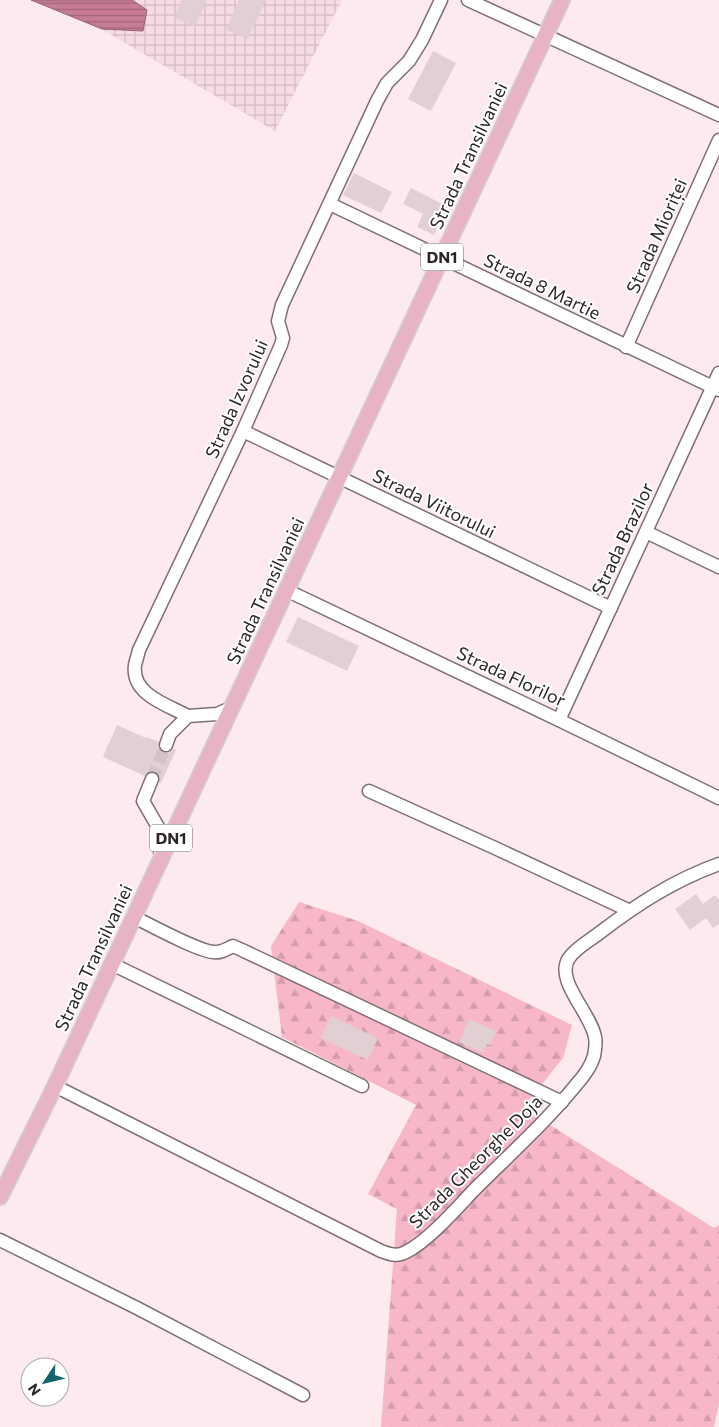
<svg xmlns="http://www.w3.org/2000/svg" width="719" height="1427" viewBox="0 0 719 1427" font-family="Commissioner,sans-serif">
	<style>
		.industrial { fill: url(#industrial-grid) }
		.forest { fill: url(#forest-firs) }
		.water { fill: url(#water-rules); stroke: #986273 }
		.building { fill: #e1cfd4 }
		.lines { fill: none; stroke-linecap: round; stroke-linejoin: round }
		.minor-tunnel { stroke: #d3c3c6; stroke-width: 12; stroke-dasharray: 12 6; stroke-linecap: butt }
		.minor-casing { stroke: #7f6f73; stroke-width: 15 }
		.major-casing { stroke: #d1cfd0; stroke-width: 18 }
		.minor { stroke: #fff; stroke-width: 12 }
		.major { stroke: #e8b4c5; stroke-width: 15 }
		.labels { text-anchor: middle; stroke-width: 4; stroke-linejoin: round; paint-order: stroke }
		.shield { fill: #fff; stroke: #6c6768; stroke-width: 1 }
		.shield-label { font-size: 16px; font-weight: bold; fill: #2d2628 }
		.street-label { font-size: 18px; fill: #2d2628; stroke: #fff }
	</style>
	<defs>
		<pattern id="industrial-grid" width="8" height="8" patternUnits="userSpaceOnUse" patternTransform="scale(1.25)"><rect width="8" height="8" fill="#f6dbe2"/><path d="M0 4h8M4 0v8" fill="none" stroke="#d3bcc2"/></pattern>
		<pattern id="forest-firs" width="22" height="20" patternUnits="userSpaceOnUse" patternTransform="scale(1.25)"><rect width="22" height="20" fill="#f7b7c9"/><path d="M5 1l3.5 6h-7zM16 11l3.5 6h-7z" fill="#d49dad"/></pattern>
		<pattern id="water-rules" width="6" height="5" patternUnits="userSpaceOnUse" patternTransform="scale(1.25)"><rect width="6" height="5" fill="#c67c93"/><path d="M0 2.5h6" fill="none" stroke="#a16578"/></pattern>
	</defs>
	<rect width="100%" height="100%" fill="#fceaee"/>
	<polygon class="industrial" points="52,0 342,0 275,131"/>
	<polygon class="forest" points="299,902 358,921 572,1025 563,1058 523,1108 714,1228 719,1225 719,1403 714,1427 381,1427 397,1209 368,1194 416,1105 282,1037 271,946"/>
	<polygon class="water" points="31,0 132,0 147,10 143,31 102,29"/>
	<g class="building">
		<polygon points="182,0 207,0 195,27 174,17"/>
		<polygon points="239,0 266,0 248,39 226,30"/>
		<polygon points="433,51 456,63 431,111 408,99"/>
		<polygon points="354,173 392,192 381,213 343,195"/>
		<polygon points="411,188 448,207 434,235 417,227 423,214 403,204"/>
		<polygon points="298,617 359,646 347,671 286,642"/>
		<polygon points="117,725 146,738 147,737 159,742 158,747 163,752 168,753 173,748 176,750 161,783 159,782 159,774 156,772 150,771 145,776 103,757"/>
		<polygon points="696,894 703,904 715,895 719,900 719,924 713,928 706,918 690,930 675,909"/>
		<polygon points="331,1016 378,1038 368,1060 320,1038"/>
		<polygon points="469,1019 496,1031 490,1045 487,1044 483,1053 459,1042"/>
	</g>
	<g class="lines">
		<polyline class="minor-tunnel" points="152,779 166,745"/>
		<g class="minor-casing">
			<g id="minor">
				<polyline points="468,0 719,115"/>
				<polyline points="330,204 719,390"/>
				<polyline points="626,347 719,140"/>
				<polyline points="243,431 611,608"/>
				<polyline points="646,532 719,567"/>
				<polyline points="286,590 559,720 719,798"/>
				<path d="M 188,716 C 168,705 131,695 135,665 C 136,660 138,655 139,650 L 243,431 L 281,345 L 283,338 L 278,321 L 282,305 L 377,101 L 387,83 L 409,61 L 422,40 L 441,0"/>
				<polyline points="559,720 719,373"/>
				<polyline points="166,745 170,734 188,716 217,714 233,707"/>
				<polyline points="152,779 143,801 158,827 161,860"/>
				<polyline points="369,791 495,848 628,910"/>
				<path d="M 134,917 C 150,925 200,952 214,952 C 221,953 227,949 233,946 L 242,950 L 562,1102"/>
				<polyline points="112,964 362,1086"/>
				<path d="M 55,1086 L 381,1251 C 389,1254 397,1257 406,1252 C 427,1242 456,1209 473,1191 C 508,1156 545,1123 576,1085 C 584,1076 591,1067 594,1056 C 595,1051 596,1042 595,1037 C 591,1013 554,980 569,958 C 576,948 589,941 598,934 C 636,905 674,880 719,864"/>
				<polyline points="0,1240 137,1308 303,1395"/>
			</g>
		</g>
		<g class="major-casing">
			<polyline id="major" points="0,1197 55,1086 562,0"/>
		</g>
		<use href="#minor" class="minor"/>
		<use href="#major" class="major"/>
	</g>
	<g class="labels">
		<g class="shield">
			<rect x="421" y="243.5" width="42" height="27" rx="4"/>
			<rect x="150" y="824.5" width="42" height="27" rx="4"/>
		</g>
		<g class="shield-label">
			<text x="442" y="263">DN1</text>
			<text x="171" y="844">DN1</text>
		</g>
		<g class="street-label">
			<text transform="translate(469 156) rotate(-65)" y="6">Strada Transilvaniei</text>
			<text transform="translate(657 236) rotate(-66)" y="6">Strada Mioriței</text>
			<text transform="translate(542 287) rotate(26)" y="6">Strada 8 Martie</text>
			<text transform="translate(237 399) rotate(-66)" y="6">Strada Izvorului</text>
			<text transform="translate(434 504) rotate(26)" y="6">Strada Viitorului</text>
			<text transform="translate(623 539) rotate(-65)" y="6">Strada Brazilor</text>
			<text transform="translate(266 591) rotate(-65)" y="6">Strada Transilvaniei</text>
			<text transform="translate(511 677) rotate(25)" y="6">Strada Florilor</text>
			<text transform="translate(94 958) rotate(-65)" y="6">Strada Transilvaniei</text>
			<text transform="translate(476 1162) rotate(-45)" y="6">Strada Gheorghe Doja</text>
		</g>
	</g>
	<g transform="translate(45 1382) rotate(235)"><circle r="24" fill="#ffffff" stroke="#aba8a9"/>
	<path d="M0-4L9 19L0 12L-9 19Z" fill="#16626d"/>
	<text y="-8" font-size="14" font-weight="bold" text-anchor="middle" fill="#2d2628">N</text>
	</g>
</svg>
